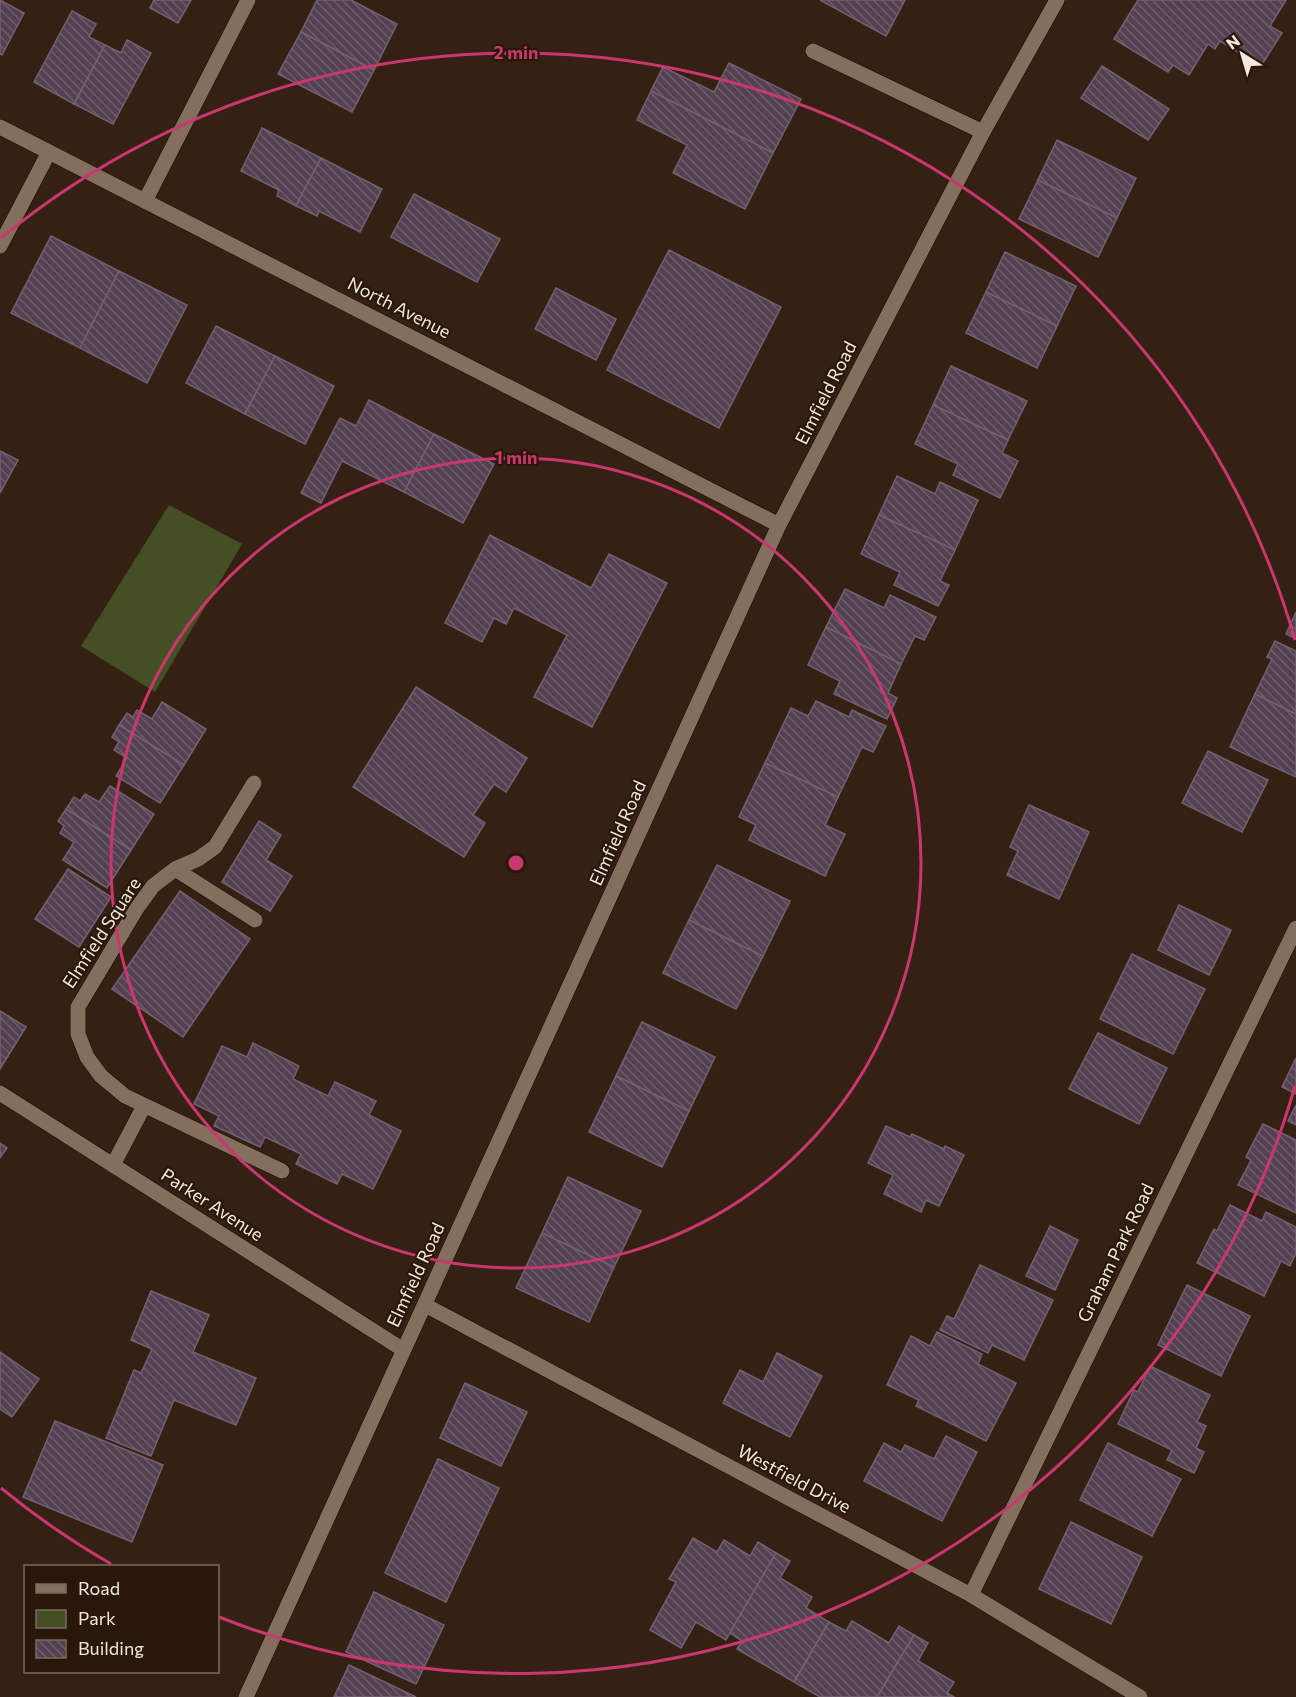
<svg xmlns="http://www.w3.org/2000/svg" width="1296" height="1697" viewBox="0 0 1296 1697" font-family="Commissioner,sans-serif">
	<style>
		.green { fill: #444f24 }
		.building { fill: url(#building-back-hatch); stroke: #746072; stroke-width: 1.5 }
		.lines { fill: none; stroke-linecap: round; stroke-linejoin: round }
		.minor-casing { stroke: #1b0a01; stroke-width: 16 }
		.minor { stroke: #846e5d; stroke-width: 15 }
		.ring { fill: none; stroke: #ca376f; stroke-width: 3 }
		.labels { text-anchor: middle; stroke-width: 4.5; stroke-linejoin: round; paint-order: stroke }
		.street-label { font-size: 18px; fill: #f4e8de; stroke: #29180a }
		.centre { fill: #ca376f; stroke: #29180a; stroke-width: 3 }
		.ring-label { font-size: 18px; text-anchor: middle; font-weight: bold; fill: #ca376f; stroke: #29180a; stroke-width: 4.5; stroke-linejoin: round; paint-order: stroke }
	</style>
	<defs>
		<pattern id="building-back-hatch" width="6" height="6" patternUnits="userSpaceOnUse" patternTransform="scale(1.5)"><rect width="6" height="6" fill="#534151"/><path d="M-1 5l2 2M0 0l6 6M5-1l2 2" fill="none" stroke="#6c5c6a"/></pattern>
	</defs>
	<rect width="100%" height="100%" fill="#342113"/>
	<polygon class="green" points="169,505 242,544 155,692 81,646"/>
	<g class="building">
		<polygon points="0,0 24,13 2,55 0,54"/>
		<polygon points="154,0 191,0 178,23 150,8"/>
		<polygon points="317,0 351,0 397,24 374,70 301,32"/>
		<polygon points="820,0 905,0 886,36"/>
		<polygon points="1138,0 1286,0 1270,26 1282,33 1261,66 1220,41 1215,49 1208,44 1189,75 1173,65 1168,72 1114,39"/>
		<polygon points="72,11 96,24 89,37 105,45 74,104 34,82"/>
		<polygon points="301,32 374,70 352,112 278,74"/>
		<polygon points="127,40 151,53 113,124 74,104 105,45 121,53"/>
		<polygon points="729,63 801,99 773,153 651,91 663,67 714,92"/>
		<polygon points="1102,66 1169,109 1148,140 1081,98"/>
		<polygon points="651,91 773,153 745,209 673,173 687,145 637,120"/>
		<polygon points="262,128 321,158 296,206 277,196 279,190 241,171"/>
		<polygon points="1057,140 1136,178 1117,218 1038,180"/>
		<polygon points="321,158 382,189 360,232 319,211 317,216 296,206"/>
		<polygon points="1038,180 1117,218 1098,257 1019,219"/>
		<polygon points="414,194 500,239 477,282 391,237"/>
		<polygon points="51,236 119,271 80,348 11,313"/>
		<polygon points="669,250 781,307 719,428 607,370"/>
		<polygon points="1005,252 1076,286 1057,326 986,292"/>
		<polygon points="119,271 187,305 147,383 80,348"/>
		<polygon points="556,288 616,319 596,360 535,329"/>
		<polygon points="986,292 1057,326 1037,368 966,333"/>
		<polygon points="216,326 275,356 245,414 186,383"/>
		<polygon points="275,356 334,386 305,444 245,414"/>
		<polygon points="951,366 1027,401 1008,440 933,405"/>
		<polygon points="369,400 434,434 404,492 342,461 321,503 301,493 340,418 356,426"/>
		<polygon points="933,405 1008,440 1002,453 1018,461 1000,498 953,475 958,464 915,444"/>
		<polygon points="434,434 494,464 463,523 404,492"/>
		<polygon points="0,451 18,460 0,493"/>
		<polygon points="897,476 935,494 940,482 978,500 955,550 879,515"/>
		<polygon points="879,515 955,550 940,581 949,585 938,606 894,585 900,572 861,554"/>
		<polygon points="490,535 591,588 609,554 667,583 592,727 534,697 567,635 514,608 506,624 494,618 482,642 445,623"/>
		<polygon points="845,589 884,608 890,595 936,617 924,640 915,636 901,664 826,627"/>
		<polygon points="1296,612 1296,639 1286,634"/>
		<polygon points="826,627 901,664 888,693 897,698 887,719 834,694 840,681 808,665"/>
		<polygon points="1275,641 1296,651 1296,714 1255,694 1272,659 1267,657"/>
		<polygon points="416,687 527,758 506,792 494,784 473,815 485,823 464,857 353,787"/>
		<polygon points="1255,694 1296,714 1296,777 1230,747"/>
		<polygon points="816,701 849,717 852,710 886,726 873,752 862,747 838,797 765,763 791,708 808,716"/>
		<polygon points="162,702 206,729 184,765 119,725 127,713 133,717 137,710 152,719"/>
		<polygon points="119,725 184,765 160,803 116,776 127,758 114,750 119,742 112,737"/>
		<polygon points="1208,751 1268,780 1242,832 1182,803"/>
		<polygon points="765,763 838,797 825,825 845,834 825,876 749,840 756,825 739,817"/>
		<polygon points="110,786 154,814 131,850 66,809 74,797 80,801 85,794 99,802"/>
		<polygon points="1029,805 1089,832 1059,899 1007,875 1018,851 1010,847"/>
		<polygon points="66,809 131,850 107,888 63,860 74,842 60,833 64,826 58,821"/>
		<polygon points="259,821 281,835 266,860 292,876 270,911 222,882"/>
		<polygon points="717,865 790,901 763,956 689,920"/>
		<polygon points="68,869 111,897 79,947 35,919"/>
		<polygon points="180,891 250,939 183,1037 112,989"/>
		<polygon points="1179,905 1231,930 1209,975 1158,950"/>
		<polygon points="689,920 763,956 736,1009 663,973"/>
		<polygon points="1132,954 1205,989 1173,1054 1100,1019"/>
		<polygon points="0,1011 26,1027 0,1069"/>
		<polygon points="642,1022 715,1057 689,1111 616,1076"/>
		<polygon points="1098,1033 1167,1068 1139,1124 1069,1089"/>
		<polygon points="253,1043 299,1066 293,1079 328,1096 335,1082 376,1101 369,1115 401,1131 373,1189 342,1174 337,1184 296,1164 301,1154 265,1137 260,1147 214,1126 219,1116 194,1104 222,1046 247,1057"/>
		<polygon points="1296,1058 1296,1094 1282,1087"/>
		<polygon points="616,1076 689,1111 662,1167 589,1132"/>
		<polygon points="1296,1105 1296,1125 1288,1121"/>
		<polygon points="1263,1124 1296,1140 1296,1213 1238,1185 1251,1160 1246,1157"/>
		<polygon points="886,1126 910,1137 912,1134 944,1149 945,1146 964,1155 939,1206 926,1200 921,1212 884,1194 893,1175 868,1163"/>
		<polygon points="0,1143 7,1148 0,1158"/>
		<polygon points="568,1177 641,1211 614,1267 542,1233"/>
		<polygon points="1230,1205 1262,1221 1266,1212 1296,1227 1296,1253 1290,1266 1281,1261 1264,1296 1197,1263 1214,1229 1217,1231"/>
		<polygon points="1050,1226 1078,1240 1055,1290 1026,1276"/>
		<polygon points="542,1233 614,1267 589,1322 516,1288"/>
		<polygon points="980,1265 1053,1300 1024,1360 992,1345 988,1353 940,1330 947,1316 954,1319"/>
		<polygon points="1187,1285 1250,1316 1221,1376 1158,1345"/>
		<polygon points="151,1291 209,1315 193,1352 256,1378 236,1425 174,1400 151,1456 106,1438 134,1370 141,1373 152,1349 131,1340"/>
		<polygon points="937,1332 982,1354 978,1364 1016,1383 986,1441 916,1406 919,1400 887,1385 911,1336 930,1346"/>
		<polygon points="0,1352 39,1379 12,1417 0,1409"/>
		<polygon points="777,1353 822,1376 790,1437 723,1403 740,1370 763,1382"/>
		<polygon points="1150,1366 1210,1395 1197,1422 1206,1426 1196,1448 1204,1452 1194,1473 1167,1460 1172,1450 1118,1424 1134,1390 1138,1392"/>
		<polygon points="465,1383 527,1412 501,1466 440,1438"/>
		<polygon points="55,1421 163,1465 132,1542 23,1497"/>
		<polygon points="946,1436 977,1452 942,1521 864,1481 884,1443 901,1452 905,1445 934,1459"/>
		<polygon points="1108,1443 1181,1479 1152,1536 1080,1500"/>
		<polygon points="438,1459 499,1488 446,1602 385,1573"/>
		<polygon points="1071,1522 1142,1557 1111,1624 1039,1589"/>
		<polygon points="693,1538 717,1552 724,1540 750,1556 758,1542 776,1553 726,1640 696,1622 681,1648 650,1630 676,1582 669,1579"/>
		<polygon points="776,1553 790,1561 780,1578 812,1597 806,1608 829,1622 794,1682 737,1649 742,1641 730,1633"/>
		<polygon points="374,1592 444,1625 416,1684 346,1652"/>
		<polygon points="852,1621 889,1643 899,1626 914,1635 877,1697 820,1697 794,1682 829,1622 846,1631"/>
		<polygon points="914,1635 928,1643 918,1661 954,1682 947,1693 954,1697 877,1697"/>
		<polygon points="349,1665 416,1697 334,1697"/>
	</g>
	<g class="lines">
		<g class="minor-casing">
			<g id="minor">
				<polyline points="813,51 983,132"/>
				<polyline points="0,127 779,525"/>
				<polyline points="145,201 248,0"/>
				<polyline points="0,246 49,152"/>
				<polyline points="254,783 215,847 198,859 175,869 153,886 137,908 78,1007 78,1034 87,1057 101,1076 125,1096 282,1171"/>
				<polyline points="175,869 255,920"/>
				<polyline points="0,1093 402,1349"/>
				<polyline points="113,1165 144,1106"/>
				<polyline points="425,1305 971,1595 1140,1697"/>
				<polyline points="971,1595 1296,928"/>
				<polyline points="246,1697 779,525 983,132 1057,0"/>
			</g>
		</g>
		<use href="#minor" class="minor"/>
	</g>
	<g class="ring">
		<circle cx="516" cy="863" r="405"/>
		<path d="M1295 1086A810 810 0 0 1 219 1617M111 1564A810 810 0 0 1 1 1488M1 238A810 810 0 0 1 1295 640"/>
	</g>
	<g class="labels">
		<g class="street-label">
			<text transform="translate(399 308) rotate(27)" y="6">North Avenue</text>
			<text transform="translate(826 393) rotate(-63)" y="6">Elmfield Road</text>
			<text transform="translate(618 833) rotate(-66)" y="6">Elmfield Road</text>
			<text transform="translate(102 933) rotate(-57)" y="6">Elmfield Square</text>
			<text transform="translate(212 1205) rotate(33)" y="6">Parker Avenue</text>
			<text transform="translate(1116 1253) rotate(-64)" y="6">Graham Park Road</text>
			<text transform="translate(416 1275) rotate(-65)" y="6">Elmfield Road</text>
			<text transform="translate(794 1479) rotate(28)" y="6">Westfield Drive</text>
		</g>
	</g>
	<circle cx="516" cy="863" r="9" class="centre"/>
	<g class="ring-label">
		<text x="516" y="59">2 min</text>
		<text x="516" y="464">1 min</text>
	</g>
	<rect x="24" y="1565" width="195" height="108" fill="#29180a" stroke="#7a6b5f" stroke-width="1.5"/>
	<rect x="36" y="1584" width="30" height="9" fill="#846e5d" stroke="#7a6b5f" stroke-width="1.5"/>
	<text x="78" y="1595" font-size="18" fill="#f4e8de">Road</text>
	<rect x="36" y="1610" width="30" height="18" fill="#444f24" stroke="#7a6b5f" stroke-width="1.5"/>
	<text x="78" y="1625" font-size="18" fill="#f4e8de">Park</text>
	<rect x="36" y="1640" width="30" height="18" fill="url(#building-back-hatch)" stroke="#7a6b5f" stroke-width="1.5"/>
	<text x="78" y="1655" font-size="18" fill="#f4e8de">Building</text>
	<g transform="translate(1242 54) rotate(323)" stroke="#29180a" stroke-width="4.5" paint-order="stroke">
	<path d="M0-4.5L10 22L0 15L-10 22Z" fill="#f4e8de"/>
	<text y="-9" font-size="16" font-weight="bold" text-anchor="middle" fill="#f4e8de">N</text>
	</g>
</svg>
